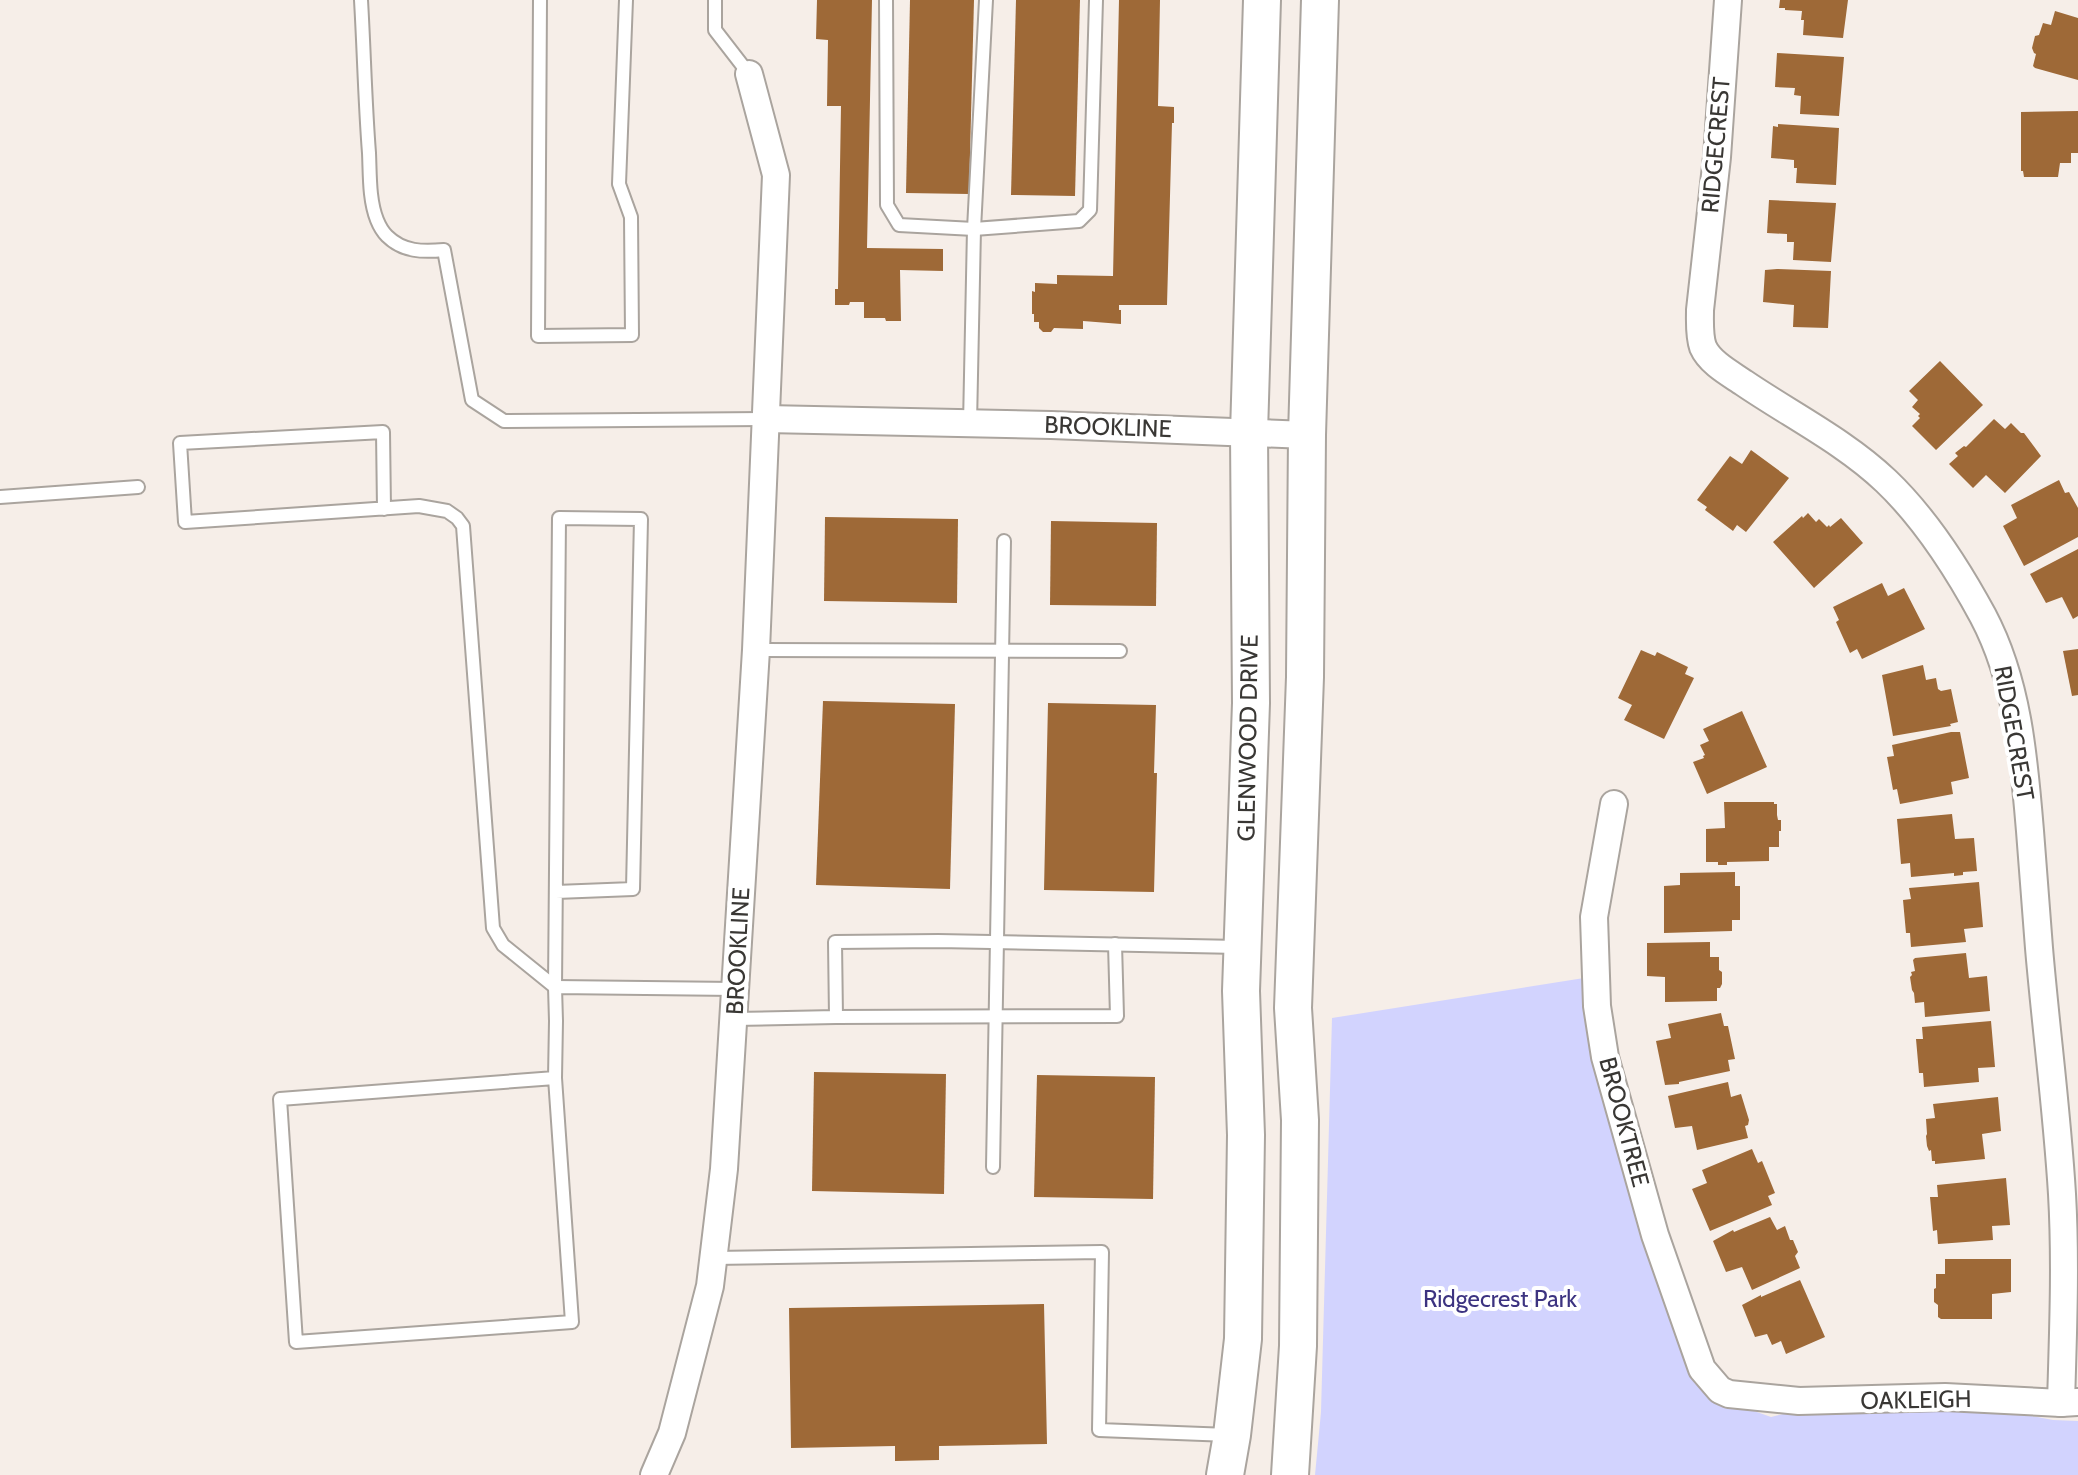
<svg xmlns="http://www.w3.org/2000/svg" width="2078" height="1475" viewBox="0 0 2078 1475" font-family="Cabin,sans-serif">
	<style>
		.green { fill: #d2d3fe }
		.building { fill: #9e6937 }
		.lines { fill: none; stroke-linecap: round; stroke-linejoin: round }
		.service-casing { stroke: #aaa49e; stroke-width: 16 }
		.minor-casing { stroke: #aaa49e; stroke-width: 30 }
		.secondary-casing { stroke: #aaa49e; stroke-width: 40 }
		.service { stroke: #fff; stroke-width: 12 }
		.minor { stroke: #fff; stroke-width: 26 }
		.secondary { stroke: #fff; stroke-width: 36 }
		.labels { text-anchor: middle; stroke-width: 8; stroke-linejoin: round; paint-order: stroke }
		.street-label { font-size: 24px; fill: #393734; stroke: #fff }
		.park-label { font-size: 24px; fill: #3c3380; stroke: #fff }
	</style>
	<rect width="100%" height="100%" fill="#f6eee8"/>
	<polygon class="green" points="1603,975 1627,1117 1713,1385 1737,1405 1771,1417 1815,1406 1979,1406 2053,1420 2078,1421 2078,1475 1315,1475 1321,1412 1332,1018"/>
	<g class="building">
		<polygon points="817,0 872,0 867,248 943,249 943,271 900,270 901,321 886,321 885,318 864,318 864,302 850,302 849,305 835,305 835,289 838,289 841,106 827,106 828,40 816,39"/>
		<polygon points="910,0 974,0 969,194 906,193"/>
		<polygon points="1016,0 1080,0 1075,196 1011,195"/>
		<polygon points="1119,0 1160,0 1158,106 1174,107 1174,123 1172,123 1167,305 1119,305 1119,310 1121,310 1121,324 1083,321 1083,329 1054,328 1051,332 1043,332 1039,328 1039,322 1034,322 1034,314 1032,314 1032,291 1035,292 1035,283 1057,284 1057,275 1113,276"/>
		<polygon points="1780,0 1848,0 1843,38 1803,35 1804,20 1801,20 1802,11 1785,10 1785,8 1779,8"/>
		<polygon points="2055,11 2078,18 2078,80 2035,68 2033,66 2036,54 2034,53 2032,48 2035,36 2039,35 2043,23 2051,25"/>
		<polygon points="1777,53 1844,57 1839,116 1800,114 1801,96 1794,95 1795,88 1775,87"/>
		<polygon points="2078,111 2078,153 2071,153 2071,163 2060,163 2058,177 2024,177 2023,171 2021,171 2021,112"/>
		<polygon points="1778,124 1839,128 1836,185 1796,183 1797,168 1794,168 1794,160 1771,158 1773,126 1778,127"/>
		<polygon points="1769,200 1836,203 1831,262 1793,260 1794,242 1787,242 1787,234 1767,233"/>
		<polygon points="1777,269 1831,271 1828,328 1793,327 1794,305 1763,302 1765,270"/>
		<polygon points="1940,361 1983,405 1936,450 1912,426 1920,418 1918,416 1920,414 1912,407 1918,400 1909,391"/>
		<polygon points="1994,419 2005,429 2011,423 2021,433 2024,433 2041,456 2005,493 1986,475 1973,488 1949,464 1958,456 1955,453 1964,446 1966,447"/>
		<polygon points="1751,450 1789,478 1746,532 1737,525 1733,531 1705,510 1707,507 1697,500 1730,456 1742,464"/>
		<polygon points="2059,480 2065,493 2069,492 2078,508 2078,537 2024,566 2003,526 2017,518 2011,505"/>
		<polygon points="1808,513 1816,522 1819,519 1827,527 1829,525 1830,527 1841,518 1863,543 1814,588 1773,542 1802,516 1803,518"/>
		<polygon points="825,517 958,519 957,603 824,601"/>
		<polygon points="1051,521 1157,523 1156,606 1050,605"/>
		<polygon points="2078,549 2078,616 2073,619 2062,597 2046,603 2030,574"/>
		<polygon points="1882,583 1888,596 1904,588 1925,629 1862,659 1857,649 1850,653 1836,622 1839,620 1833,607"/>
		<polygon points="2078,649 2078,695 2072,696 2063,651"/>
		<polygon points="1641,650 1655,656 1657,652 1688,667 1685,674 1694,678 1664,739 1624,720 1632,705 1618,698"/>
		<polygon points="1923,665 1926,680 1936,678 1938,689 1941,691 1951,689 1958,722 1950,724 1951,726 1893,736 1882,675"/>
		<polygon points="823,701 955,704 950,889 816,885"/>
		<polygon points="1048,703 1156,705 1154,773 1157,773 1154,892 1044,890"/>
		<polygon points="1742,711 1767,767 1707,794 1693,762 1704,758 1703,756 1705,755 1700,745 1709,741 1703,729"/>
		<polygon points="1951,732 1960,732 1969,778 1951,782 1953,794 1900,804 1897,789 1893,790 1887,757 1894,756 1892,745"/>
		<polygon points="1724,802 1774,802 1774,804 1777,804 1777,815 1778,820 1781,820 1781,831 1779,831 1779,847 1769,847 1769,861 1727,862 1727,865 1718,865 1718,862 1706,862 1706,829 1725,828"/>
		<polygon points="1952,814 1955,839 1974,838 1977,871 1963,872 1963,875 1954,876 1954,873 1911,877 1910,863 1901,864 1897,819"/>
		<polygon points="1735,872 1735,886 1740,886 1740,920 1732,920 1732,931 1664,933 1664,886 1680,885 1680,873"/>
		<polygon points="1979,882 1983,927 1964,929 1966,942 1911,947 1910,933 1906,933 1903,900 1911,899 1909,888"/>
		<polygon points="1710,942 1710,957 1719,957 1719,970 1722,972 1722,984 1720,988 1717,988 1717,1001 1665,1002 1665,977 1647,976 1647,943"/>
		<polygon points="1966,953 1969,978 1987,976 1990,1011 1925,1017 1924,1002 1915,1003 1914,993 1912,990 1910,977 1912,975 1911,972 1915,971 1913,960 1915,958"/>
		<polygon points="1721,1013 1724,1026 1728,1026 1735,1059 1728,1060 1730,1071 1679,1082 1679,1084 1665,1085 1656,1041 1671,1038 1668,1024"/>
		<polygon points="1991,1021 1995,1067 1978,1068 1979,1082 1924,1087 1923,1073 1919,1073 1916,1039 1923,1039 1922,1027"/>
		<polygon points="814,1072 946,1074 944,1194 812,1191"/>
		<polygon points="1037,1075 1155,1077 1153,1199 1034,1197"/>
		<polygon points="1728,1082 1731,1097 1741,1094 1749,1120 1748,1125 1745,1126 1748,1138 1697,1150 1692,1126 1675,1128 1668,1096"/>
		<polygon points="1998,1097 2001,1131 1982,1134 1985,1159 1935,1164 1935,1161 1932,1161 1931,1150 1929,1151 1927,1146 1926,1136 1927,1134 1926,1119 1935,1118 1933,1104"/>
		<polygon points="1752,1149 1758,1163 1762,1161 1775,1193 1768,1196 1772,1205 1710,1231 1692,1189 1707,1183 1702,1170"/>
		<polygon points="2006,1178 2010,1225 1992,1226 1993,1240 1938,1244 1937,1230 1933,1231 1930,1197 1938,1197 1937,1185"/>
		<polygon points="1770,1217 1777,1230 1785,1226 1790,1240 1793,1240 1798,1252 1795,1256 1800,1268 1752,1290 1742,1267 1726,1272 1713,1241 1733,1230 1734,1232"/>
		<polygon points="1945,1259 2011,1259 2011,1292 1992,1294 1992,1319 1941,1319 1938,1317 1938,1305 1934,1302 1934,1289 1936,1288 1936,1274 1945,1274"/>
		<polygon points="1800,1280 1825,1337 1786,1354 1781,1341 1772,1345 1767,1334 1755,1337 1742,1305 1761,1295 1761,1297"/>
		<polygon points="1044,1304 1047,1444 939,1446 939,1460 895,1461 895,1446 791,1448 789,1308"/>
	</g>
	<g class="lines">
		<g class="service-casing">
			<g id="service">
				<path d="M 361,0 C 364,51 365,102 369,153 C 370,175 369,200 377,220 C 379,225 383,232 387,236 C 403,252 423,252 444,250 L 472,400 L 504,421 L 766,419"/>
				<polyline points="540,0 538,336 632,335 631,217 619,184 626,0"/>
				<polyline points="715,0 715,30 749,74"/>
				<polyline points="886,0 887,205 899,225 974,229 1079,221 1090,210 1096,0"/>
				<polyline points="970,424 974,229 986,0"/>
				<polyline points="0,497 138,487"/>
				<polyline points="384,509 383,432 180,443 185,522 419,506 447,511 457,518 463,526 493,928 503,945 555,987"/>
				<polyline points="756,650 1120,651"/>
				<polyline points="555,987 559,518 641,519 633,889 556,892"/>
				<polyline points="836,1017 1117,1016 1115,944"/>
				<polyline points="734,1019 836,1017 835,942 938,941 1239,947"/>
				<polyline points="555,1078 280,1099 296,1342 572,1322 555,1078 556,1021 555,987 736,989"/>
				<polyline points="993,1167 1004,541"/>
				<polyline points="714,1258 1102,1252 1099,1430 1229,1435"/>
			</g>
		</g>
		<g class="minor-casing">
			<g id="minor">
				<path d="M 1728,0 L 1717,157 L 1700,310 C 1700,322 1699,336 1703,347 C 1710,363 1731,374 1744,383 C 1791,415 1845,442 1886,481 C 1926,519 1957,568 1983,616 C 2018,682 2024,758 2030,831 C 2033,870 2036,909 2039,948 C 2046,1030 2057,1111 2062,1194 C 2066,1263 2063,1333 2061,1403"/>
				<polyline points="766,419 1051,425 1307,435"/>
				<polyline points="1614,804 1594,917 1597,1006 1605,1057 1655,1235 1702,1369 1720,1390 1729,1394 1799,1401 1945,1397 2061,1403 2077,1402"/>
				<polyline points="654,1475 672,1433 710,1286 724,1169 756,650 776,175 749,74"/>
			</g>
		</g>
		<g class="secondary-casing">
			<g id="secondary">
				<polyline points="1225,1475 1232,1435 1243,1339 1246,1135 1241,991 1251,703 1249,433 1262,0"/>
				<polyline points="1290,1475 1298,1346 1300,1120 1293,1008 1305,677 1307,435 1320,0"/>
			</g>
		</g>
		<use href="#service" class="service"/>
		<use href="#minor" class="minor"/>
		<use href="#secondary" class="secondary"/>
	</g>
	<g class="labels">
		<g class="street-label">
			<text transform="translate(1716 145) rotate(-85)" y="8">RIDGECREST</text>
			<text transform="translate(1108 427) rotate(2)" y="8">BROOKLINE</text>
			<text transform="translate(2014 733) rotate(80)" y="8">RIDGECREST</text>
			<text transform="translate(1248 738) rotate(-89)" y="8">GLENWOOD DRIVE</text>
			<text transform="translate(738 951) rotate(-87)" y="8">BROOKLINE</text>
			<text transform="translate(1624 1122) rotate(75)" y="8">BROOKTREE</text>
			<text transform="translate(1916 1400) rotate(-1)" y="8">OAKLEIGH</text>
		</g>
		<g class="park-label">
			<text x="1500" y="1307">Ridgecrest Park</text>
		</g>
	</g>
</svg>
